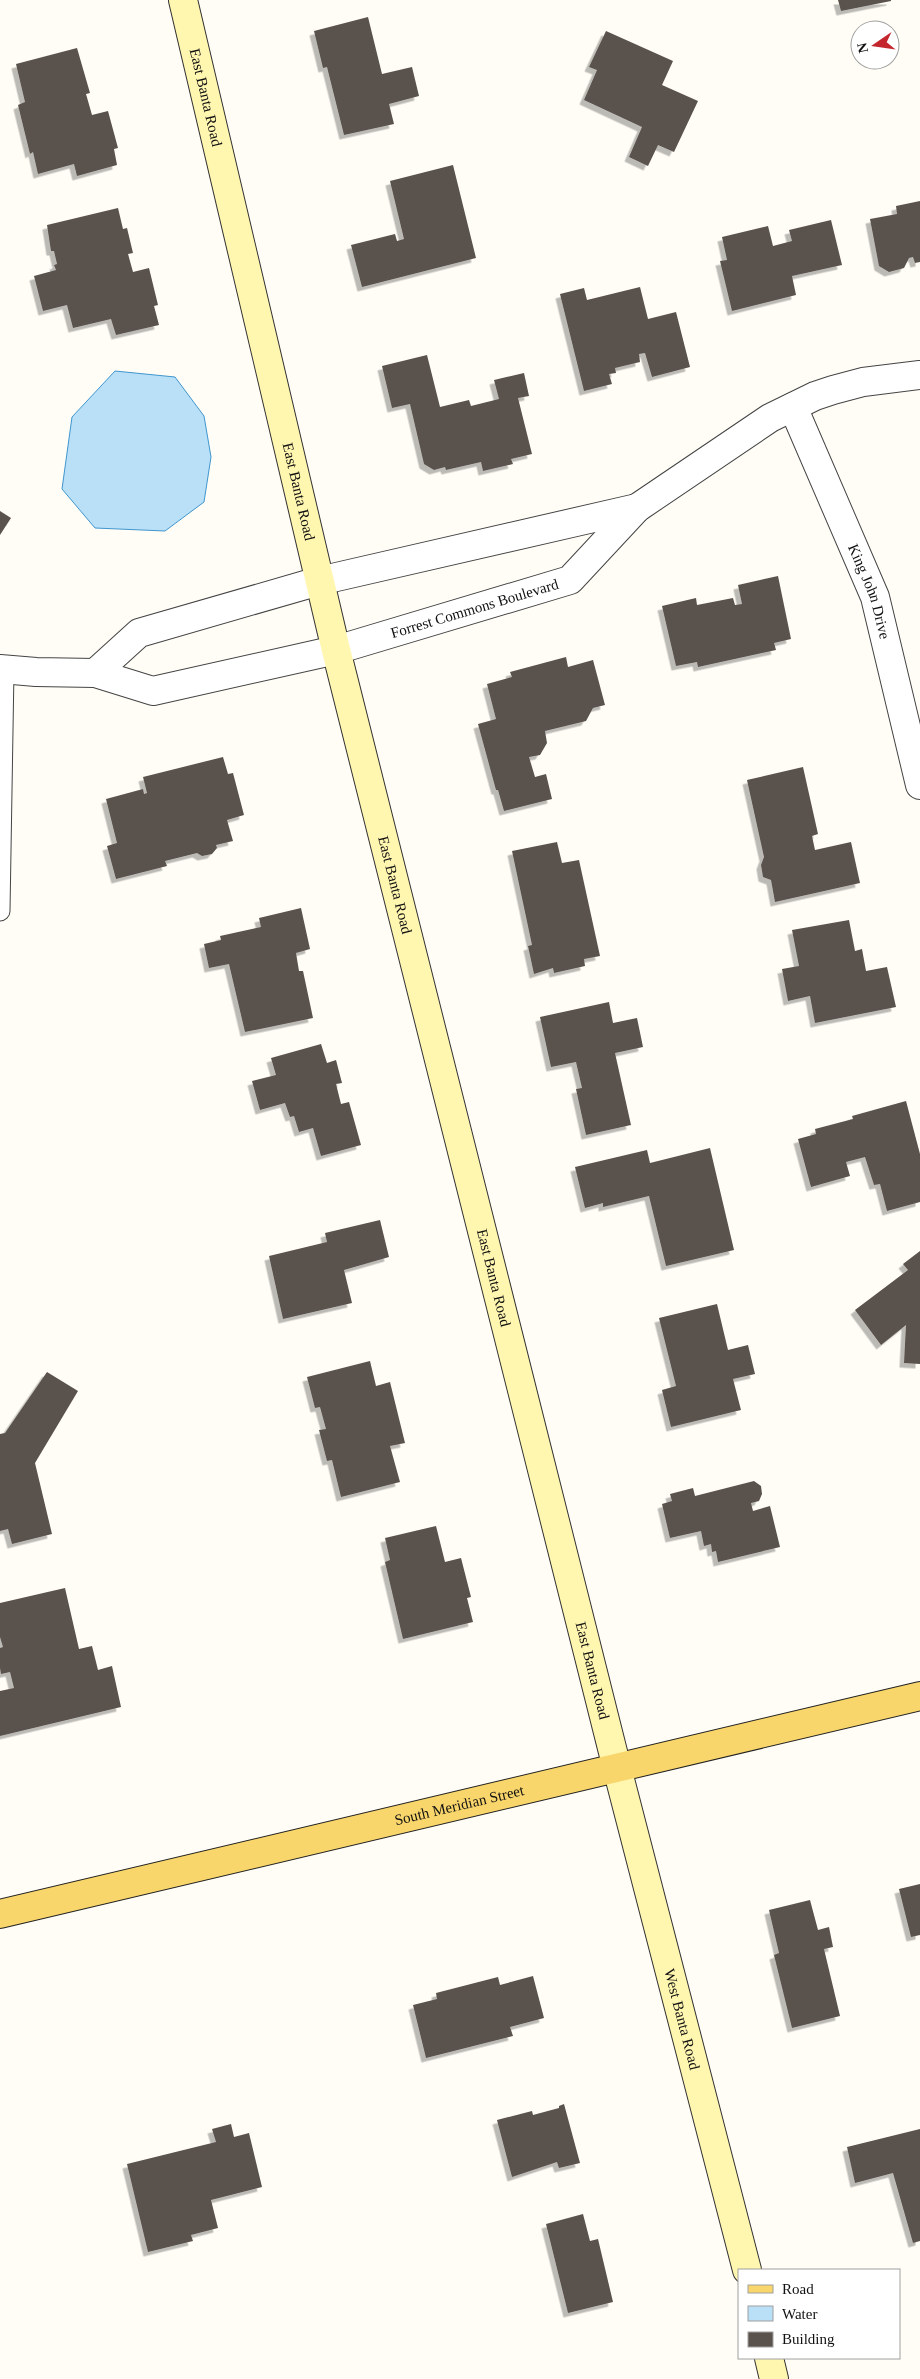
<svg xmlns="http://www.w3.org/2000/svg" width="920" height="2379" viewBox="0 0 920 2379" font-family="Georgia,serif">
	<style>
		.water { fill: #b9e0f7; stroke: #3f96cf }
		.building { fill: #5a524d; filter: url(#shadow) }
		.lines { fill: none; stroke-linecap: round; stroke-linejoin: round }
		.lane-casing { stroke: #444; stroke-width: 21 }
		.street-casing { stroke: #444; stroke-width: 30 }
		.secondary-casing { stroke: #333; stroke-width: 30 }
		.primary-casing { stroke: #222; stroke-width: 30 }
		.lane { stroke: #fff; stroke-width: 19 }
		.street { stroke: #fff; stroke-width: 28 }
		.secondary { stroke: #fff6b0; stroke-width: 28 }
		.primary { stroke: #f9d66b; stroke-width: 28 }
		.labels { text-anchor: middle; stroke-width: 5; stroke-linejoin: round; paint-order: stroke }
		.street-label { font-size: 15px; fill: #111; stroke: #fff }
	</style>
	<defs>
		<filter id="shadow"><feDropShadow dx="-4.5" dy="4.5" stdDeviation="0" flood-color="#0004"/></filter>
	</defs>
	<rect width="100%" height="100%" fill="#fffdf5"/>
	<polygon class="water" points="115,371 175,377 204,416 211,457 204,502 165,531 95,528 62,489 72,417"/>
	<g class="building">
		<polygon points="838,0 891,0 891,1 841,11"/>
		<polygon points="368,17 382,74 412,67 419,96 389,104 394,124 344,135 327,67 323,68 314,31"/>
		<polygon points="606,31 673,61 662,85 698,101 674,152 658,145 648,166 629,157 642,127 584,100 597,70 589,67"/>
		<polygon points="77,48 90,93 86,94 92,115 108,111 118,148 114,149 117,165 77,176 74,164 38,174 33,152 30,154 18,105 25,102 16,64"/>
		<polygon points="453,165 476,258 362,287 351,245 395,234 397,241 404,239 390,181"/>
		<polygon points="920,201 920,262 915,263 913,257 909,258 904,268 889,272 879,266 870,219 897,214 896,206"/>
		<polygon points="118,208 123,229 127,228 133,253 128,254 133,272 149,268 158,305 154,306 159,325 116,335 111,319 73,328 67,305 43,311 34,276 56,270 54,265 57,264 54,251 51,251 47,225"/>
		<polygon points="831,220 842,265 792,276 796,295 732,311 720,261 727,260 722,237 768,226 773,246 792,241 789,230"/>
		<polygon points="640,287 648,319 676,312 690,367 652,377 645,353 639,354 640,362 615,368 616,373 609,374 612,384 584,391 560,294 584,288 587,300"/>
		<polygon points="427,355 440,407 469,400 471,406 499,399 494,380 524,373 529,396 518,398 532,454 511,459 513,464 483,471 481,462 446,470 445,467 434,470 424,464 410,404 392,408 382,366"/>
		<polygon points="0,511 11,518 0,535"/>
		<polygon points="778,576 791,639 774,643 776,650 698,667 697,662 676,666 662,606 696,598 697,605 733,598 735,605 742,604 738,585"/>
		<polygon points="566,657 568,667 593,660 605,705 593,708 586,721 545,731 547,743 540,755 529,757 535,777 546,774 552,799 504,811 498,790 496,790 478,724 496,719 487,684 512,677 510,672"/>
		<polygon points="223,757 228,774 233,773 244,815 227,820 233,841 216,845 217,848 212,854 202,856 197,853 165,861 167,866 116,879 107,846 117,843 106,799 143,789 144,794 147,793 143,777"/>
		<polygon points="803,767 818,834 812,836 815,850 851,842 860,883 775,902 771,880 763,877 761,865 764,857 747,780"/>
		<polygon points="557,842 562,863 579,860 600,956 584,959 585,966 554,973 553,968 534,974 528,946 532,945 512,851"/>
		<polygon points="301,908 310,949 296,953 299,971 303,971 313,1018 245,1032 229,964 209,968 204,944 221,940 220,936 261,927 259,918"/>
		<polygon points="849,920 855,951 862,949 866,971 887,967 896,1007 815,1023 810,996 788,1001 782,969 799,966 792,930"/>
		<polygon points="609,1002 613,1023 637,1018 643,1047 615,1053 631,1125 586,1135 576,1089 582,1088 576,1062 551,1067 540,1017"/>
		<polygon points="321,1044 327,1063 336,1060 342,1083 336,1084 341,1104 349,1102 361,1145 321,1156 313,1128 299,1132 294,1116 290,1117 285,1103 260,1110 252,1081 276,1075 271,1058"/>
		<polygon points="906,1101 920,1154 920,1202 887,1211 880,1184 874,1185 865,1157 846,1162 850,1176 811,1187 798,1139 816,1134 815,1129 853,1119 852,1116"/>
		<polygon points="710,1148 734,1250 666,1266 649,1196 603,1207 603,1203 585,1208 575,1167 647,1150 650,1163"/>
		<polygon points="380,1220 389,1257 344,1270 352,1303 283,1319 269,1256 327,1242 325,1233"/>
		<polygon points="920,1251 920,1364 904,1363 906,1325 881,1345 855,1310 908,1270 903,1264"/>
		<polygon points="717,1304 728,1350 748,1345 755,1374 733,1379 741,1410 671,1427 662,1390 676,1386 659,1318"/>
		<polygon points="370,1361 376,1386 390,1382 405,1443 390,1446 400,1482 341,1497 332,1460 327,1461 319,1430 326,1429 320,1407 315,1408 307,1377"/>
		<polygon points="47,1372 78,1391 35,1463 52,1534 12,1544 8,1529 0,1531 0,1434 5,1433"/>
		<polygon points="754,1481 761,1486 762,1494 759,1501 751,1503 753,1511 770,1506 780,1547 718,1562 716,1551 712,1552 711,1544 704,1546 701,1531 670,1538 662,1504 672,1501 670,1494 693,1488 695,1496"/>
		<polygon points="436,1526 445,1562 461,1558 471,1597 467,1598 473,1622 403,1639 385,1562 390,1560 385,1538"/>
		<polygon points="65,1588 79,1649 92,1646 98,1670 112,1666 121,1707 0,1736 0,1691 14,1688 10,1672 1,1674 0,1668 0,1648 3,1647 0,1637 0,1603"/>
		<polygon points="920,1884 920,1935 911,1937 899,1889"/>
		<polygon points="810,1900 818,1930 829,1927 833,1947 824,1949 840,2016 792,2028 774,1955 779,1953 769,1910"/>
		<polygon points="533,1976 544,2018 510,2027 513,2036 426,2058 413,2005 437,1999 436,1993 498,1977 500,1985"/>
		<polygon points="564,2104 580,2163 559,2168 557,2162 512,2177 497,2120 532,2111 533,2115 559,2108 559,2106"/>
		<polygon points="231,2124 234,2137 249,2133 262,2187 211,2200 218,2228 191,2235 193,2241 148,2252 127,2164 216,2142 212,2129"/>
		<polygon points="920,2129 920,2241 913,2243 893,2173 855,2183 847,2147"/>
		<polygon points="583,2214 590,2241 598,2239 613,2302 568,2313 546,2224"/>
	</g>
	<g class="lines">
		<g class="lane-casing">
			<polyline id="lane" points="0,911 4,670"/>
		</g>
		<g class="street-casing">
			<g id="street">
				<path id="s1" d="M 793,407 L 875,597 L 920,785"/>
				<path id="s2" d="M 0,669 L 36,672 L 95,673 L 153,691 L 336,650 L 570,580 L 637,508 L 770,418 L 815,396 L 833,390 L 863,382 L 920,375"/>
				<polyline points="95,673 139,633 319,581 637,508"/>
			</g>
		</g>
		<g class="secondary-casing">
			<g id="secondary">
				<path id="s3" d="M 183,0 L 336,650 L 617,1768 L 747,2270"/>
				<polyline points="769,2358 774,2379"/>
			</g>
		</g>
		<g class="primary-casing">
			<g id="primary">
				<path id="s4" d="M 0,1914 L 920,1696"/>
			</g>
		</g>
		<use href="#lane" class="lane"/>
		<use href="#street" class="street"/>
		<use href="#secondary" class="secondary"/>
		<use href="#primary" class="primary"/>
	</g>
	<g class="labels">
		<g class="street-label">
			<text dy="5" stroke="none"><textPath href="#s3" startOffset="100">East Banta Road</textPath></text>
			<text dy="5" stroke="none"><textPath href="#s3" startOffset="505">East Banta Road</textPath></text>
			<text dy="5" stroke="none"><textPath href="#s1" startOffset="200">King John Drive</textPath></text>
			<text dy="5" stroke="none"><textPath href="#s2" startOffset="488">Forrest Commons Boulevard</textPath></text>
			<text dy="5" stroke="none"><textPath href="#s3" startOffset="910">East Banta Road</textPath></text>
			<text dy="5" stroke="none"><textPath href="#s3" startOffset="1315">East Banta Road</textPath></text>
			<text dy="5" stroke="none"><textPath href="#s3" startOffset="1720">East Banta Road</textPath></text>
			<text dy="5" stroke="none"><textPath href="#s4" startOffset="472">South Meridian Street</textPath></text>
			<text dy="5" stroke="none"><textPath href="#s3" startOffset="2080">West Banta Road</textPath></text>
		</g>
	</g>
	<rect x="738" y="2269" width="162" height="90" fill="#ffffff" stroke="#a0a0a0"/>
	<rect x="748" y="2285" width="25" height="8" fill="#f9d66b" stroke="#a0a0a0"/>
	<text x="782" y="2294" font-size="15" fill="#111111">Road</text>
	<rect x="748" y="2306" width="25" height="15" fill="#b9e0f7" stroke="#a0a0a0"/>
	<text x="782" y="2319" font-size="15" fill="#111111">Water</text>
	<rect x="748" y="2332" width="25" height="15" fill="#5a524d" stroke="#a0a0a0"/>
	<text x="782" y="2344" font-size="15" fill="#111111">Building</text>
	<g transform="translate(875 45) rotate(257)"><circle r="24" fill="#ffffff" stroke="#a0a0a0"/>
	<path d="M0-4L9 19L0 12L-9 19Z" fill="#c4262e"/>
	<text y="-8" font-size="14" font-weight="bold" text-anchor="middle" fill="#111111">N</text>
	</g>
</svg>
